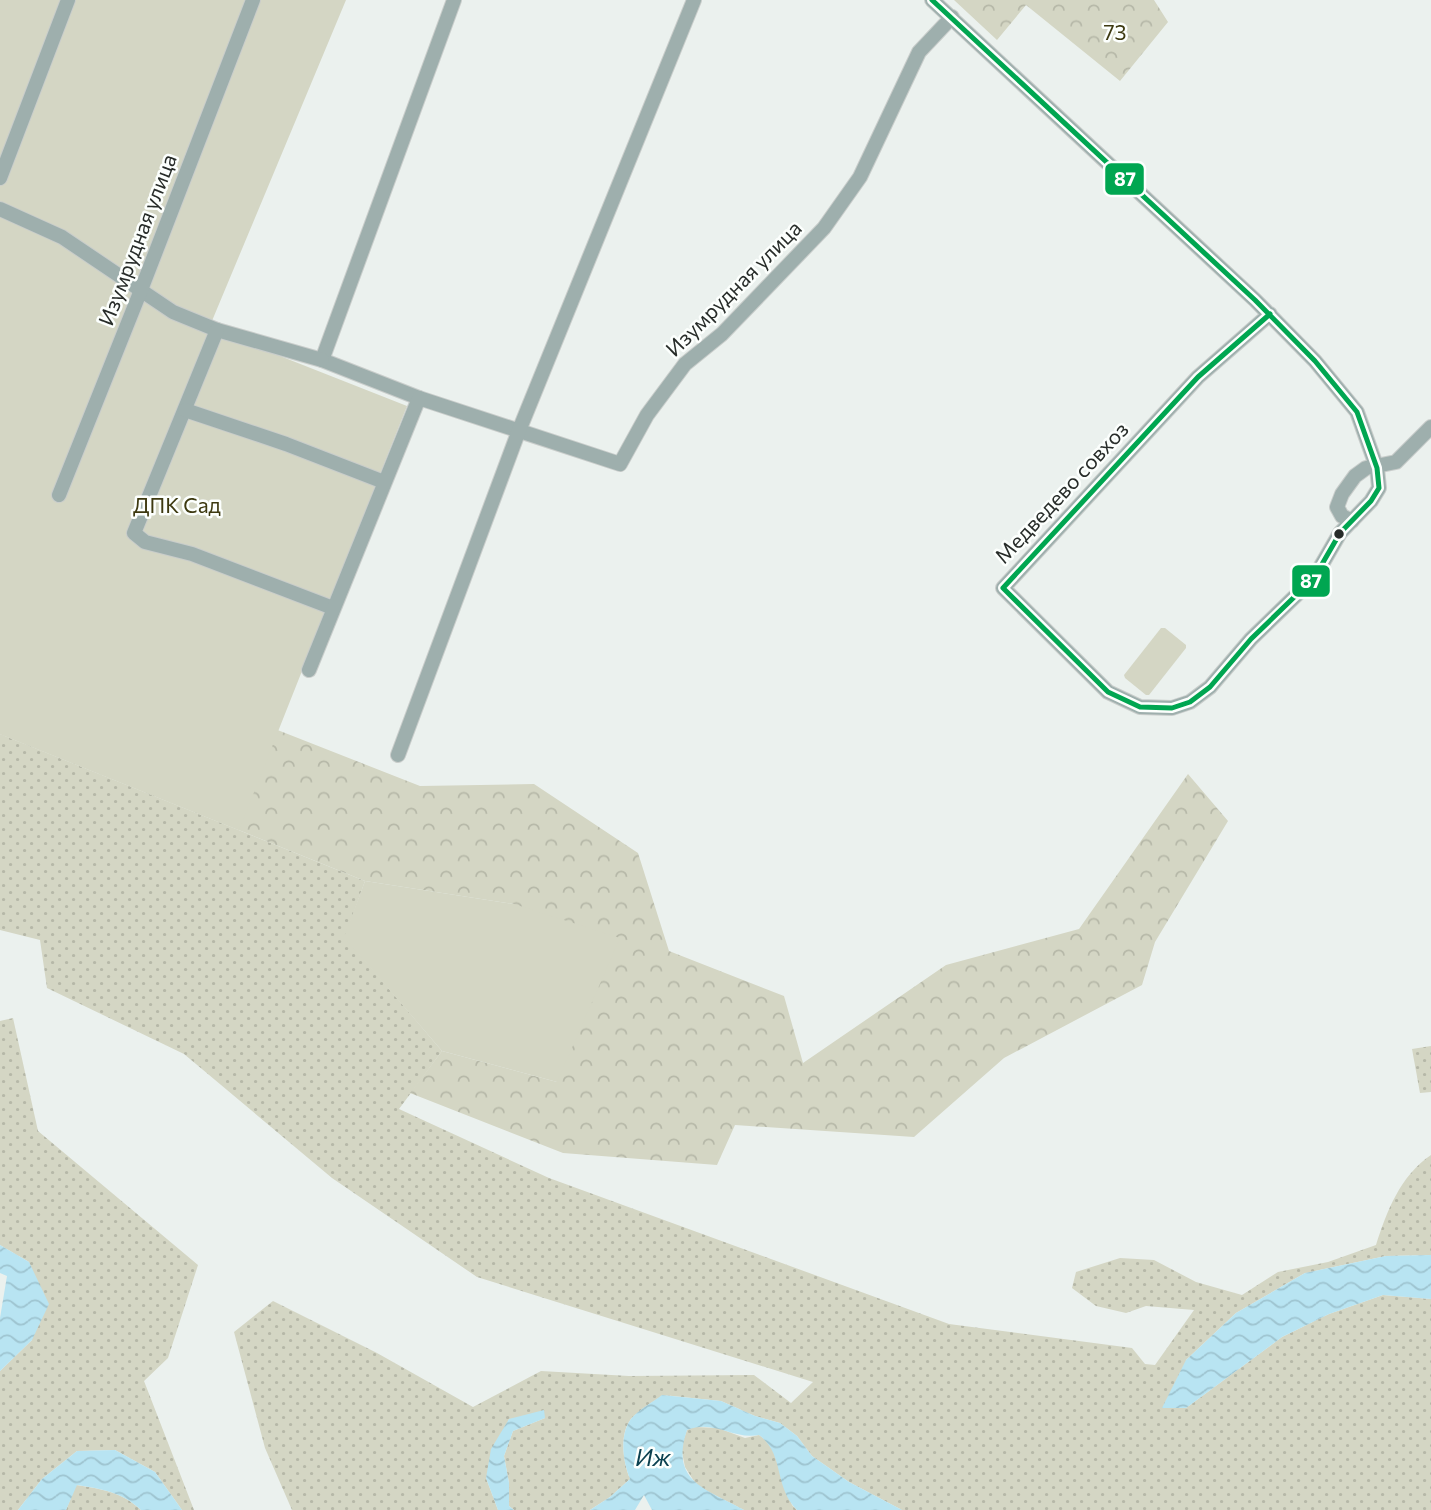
<svg xmlns="http://www.w3.org/2000/svg" width="1431" height="1510" viewBox="0 0 1431 1510" font-family="Commissioner,sans-serif">
	<style>
		.grass { fill: url(#grass-dots) }
		.forest { fill: url(#forest-crowns) }
		.garden { fill: #d4d6c4 }
		.water { fill: url(#water-waves) }
		.lines { fill: none; stroke-linecap: round; stroke-linejoin: round }
		.minor-casing { stroke: #c9cdcb; stroke-width: 16 }
		.minor { stroke: #9eafad; stroke-width: 14 }
		.bus-1-casing { stroke: #fcfffd; stroke-width: 10 }
		.bus-1 { stroke: #00a651; stroke-width: 5 }
		.bus-dot { fill: #272c29; stroke: #fcfffd; stroke-width: 2.5 }
		.labels { text-anchor: middle; stroke-width: 5; stroke-linejoin: round; paint-order: stroke }
		.park-label { font-size: 21px; fill: #3d3910; stroke: #fcfffd }
		.street-label { font-size: 21px; fill: #272c29; stroke: #fcfffd }
		.water-label { font-size: 23px; font-style: italic; fill: #0b4150; stroke: #fcfffd }
		.line-badge { stroke: #fcfffd; stroke-width: 2.5 }
		.badge-label { font-size: 19px; text-anchor: middle; font-weight: bold; fill: #fff }
	</style>
	<defs>
		<pattern id="grass-dots" width="8" height="8" patternUnits="userSpaceOnUse" patternTransform="scale(1.75)"><rect width="8" height="8" fill="#d4d6c4"/><path d="M2 2h.1M6 6h.1" fill="none" stroke="#b6b8a8" stroke-width="1.8" stroke-linecap="round"/></pattern>
		<pattern id="forest-crowns" width="20" height="18" patternUnits="userSpaceOnUse" patternTransform="scale(1.75)"><rect width="20" height="18" fill="#d4d6c4"/><path d="M2 6a3 3 0 1 1 6 0M12 15a3 3 0 1 1 6 0" fill="none" stroke="#b6b8a8"/></pattern>
		<pattern id="water-waves" width="16" height="10" patternUnits="userSpaceOnUse" patternTransform="scale(1.75)"><rect width="16" height="10" fill="#b8e4f2"/><path d="M0 5q4-4 8 0t8 0" fill="none" stroke="#9ec4d0"/></pattern>
	</defs>
	<rect width="100%" height="100%" fill="#ebf1ee"/>
	<g class="grass">
		<path d="M 0,734 L 365,881 L 345,937 L 442,1051 L 399,1109 L 549,1178 L 949,1324 L 1132,1348 L 1145,1364 L 1155,1365 L 1194,1310 L 1146,1306 L 1126,1313 L 1096,1306 L 1072,1288 L 1076,1272 L 1120,1258 L 1154,1260 L 1196,1282 L 1242,1295 L 1278,1272 L 1328,1262 L 1376,1245 C 1387,1211 1400,1176 1431,1155 L 1431,1255 L 1386,1256 L 1305,1273 L 1236,1313 L 1186,1360 L 1186,1408 L 1282,1337 L 1329,1314 L 1383,1295 L 1431,1299 L 1431,1510 L 902,1510 L 849,1482 L 812,1456 L 797,1436 L 780,1423 L 755,1416 L 721,1401 L 663,1395 C 653,1402 639,1410 631,1419 C 619,1434 623,1462 630,1479 L 610,1497 L 590,1510 L 514,1510 L 509,1506 L 509,1483 L 504,1456 L 513,1431 L 545,1418 L 509,1419 L 486,1478 L 498,1510 L 292,1510 L 265,1448 L 234,1332 L 273,1301 L 377,1353 L 473,1407 L 541,1371 L 629,1376 L 754,1375 L 791,1403 L 813,1382 L 477,1277 L 332,1178 L 184,1054 L 47,988 L 40,940 L 0,930 Z"/>
		<polygon points="13,1018 38,1131 198,1265 168,1358 144,1381 194,1510 182,1510 155,1472 115,1450 77,1451 42,1479 18,1510 0,1510 0,1371 32,1340 29,1262 0,1245 0,1021"/>
		<polygon points="1431,1046 1431,1092 1420,1093 1412,1049"/>
		<polygon points="695,1427 718,1428 745,1438 759,1435 771,1444 792,1505 797,1510 744,1510 697,1486 685,1467 681,1447 687,1430"/>
		<path d="M 76,1485 C 102,1489 122,1492 141,1510 L 66,1510 Z"/>
	</g>
	<g class="forest">
		<polygon points="954,0 1154,0 1168,22 1120,81 1026,5 997,40"/>
		<polygon points="0,492 252,720 420,786 534,784 638,853 669,951 784,996 803,1063 946,965 1079,929 1188,774 1228,821 1155,942 1142,985 1004,1058 914,1137 735,1125 717,1165 563,1153 410,1093 442,1051 557,1082 514,904 365,881 0,734"/>
	</g>
	<g class="garden">
		<polygon points="0,0 346,0 209,328 407,406 239,830 0,734"/>
		<polygon points="1161,628 1165,628 1186,645 1186,648 1149,695 1146,695 1125,678 1124,675"/>
		<polygon points="365,881 514,904 620,938 557,1082 442,1051 344,937"/>
	</g>
	<g class="water">
		<polygon points="0,1245 29,1262 49,1304 32,1340 0,1371 0,1318 7,1276 0,1273"/>
		<polygon points="1431,1255 1431,1299 1383,1295 1329,1314 1282,1337 1186,1408 1162,1408 1186,1360 1236,1313 1305,1273 1386,1256"/>
		<path d="M 662,1395 L 721,1401 L 755,1416 L 780,1423 L 797,1436 L 812,1456 L 849,1482 L 902,1510 L 797,1510 C 773,1485 785,1454 759,1435 C 733,1440 714,1419 687,1430 C 669,1483 708,1489 744,1510 L 652,1510 L 644,1495 L 635,1510 L 590,1510 L 610,1497 L 630,1479 C 623,1462 619,1435 631,1419 C 638,1410 653,1402 662,1395 Z"/>
		<polygon points="544,1410 545,1418 513,1431 504,1456 509,1483 509,1506 514,1510 498,1510 486,1478 491,1449 509,1419"/>
		<path d="M 115,1450 L 155,1472 L 182,1510 L 141,1510 C 122,1492 102,1489 77,1485 L 66,1510 L 18,1510 L 42,1479 L 77,1451 Z"/>
	</g>
	<g class="lines">
		<g class="minor-casing">
			<g id="minor">
				<polyline points="454,0 322,360 419,398 620,464 647,415 685,364 722,334 824,228 860,177 919,52 952,17"/>
				<polyline points="932,0 1255,300 1315,361 1357,412 1377,468 1379,488 1371,501 1340,533 1314,578 1251,639 1210,687 1190,702 1172,708 1140,707 1108,692 1003,588 1198,377 1270,314"/>
				<polyline points="0,178 68,0"/>
				<polyline points="0,209 62,237 173,312 217,330 322,360"/>
				<polyline points="217,330 134,533 145,542 192,554 333,608"/>
				<polyline points="185,410 286,444 384,482"/>
				<polyline points="59,495 141,290 253,0"/>
				<polyline points="1352,521 1342,516 1337,507 1342,494 1355,476 1366,468 1396,462 1431,427"/>
				<polyline points="309,670 419,398"/>
				<polyline points="398,755 518,433 694,0"/>
			</g>
		</g>
		<use href="#minor" class="minor"/>
		<g class="bus-1-casing">
			<polyline id="bus-1" points="932,0 1255,300 1315,361 1357,412 1377,468 1379,488 1371,501 1340,533 1314,578 1251,639 1210,687 1190,702 1172,708 1140,707 1108,692 1003,588 1198,377 1270,314"/>
		</g>
		<use href="#bus-1" class="bus-1"/>
	</g>
	<circle class="bus-dot" cx="1339" cy="534" r="6"/>
	<g class="labels">
		<g class="park-label">
			<text x="1115" y="40">73</text>
			<text x="177" y="513">ДПК Сад</text>
		</g>
		<g class="street-label">
			<text transform="translate(138 240) rotate(-69)" y="7">Изумрудная улица</text>
			<text transform="translate(734 289) rotate(-45)" y="7">Изумрудная улица</text>
			<text transform="translate(1062 493) rotate(-47)" y="7">Медведево совхоз</text>
		</g>
		<g class="water-label">
			<text x="653" y="1466">Иж</text>
		</g>
	</g>
	<g class="line-badge">
		<rect x="1104" y="162" width="41" height="34" rx="7" fill="#00a651"/>
		<rect x="1291" y="564" width="40" height="34" rx="7" fill="#00a651"/>
	</g>
	<g class="badge-label">
		<text x="1125" y="186">87</text>
		<text x="1311" y="588">87</text>
	</g>
</svg>
